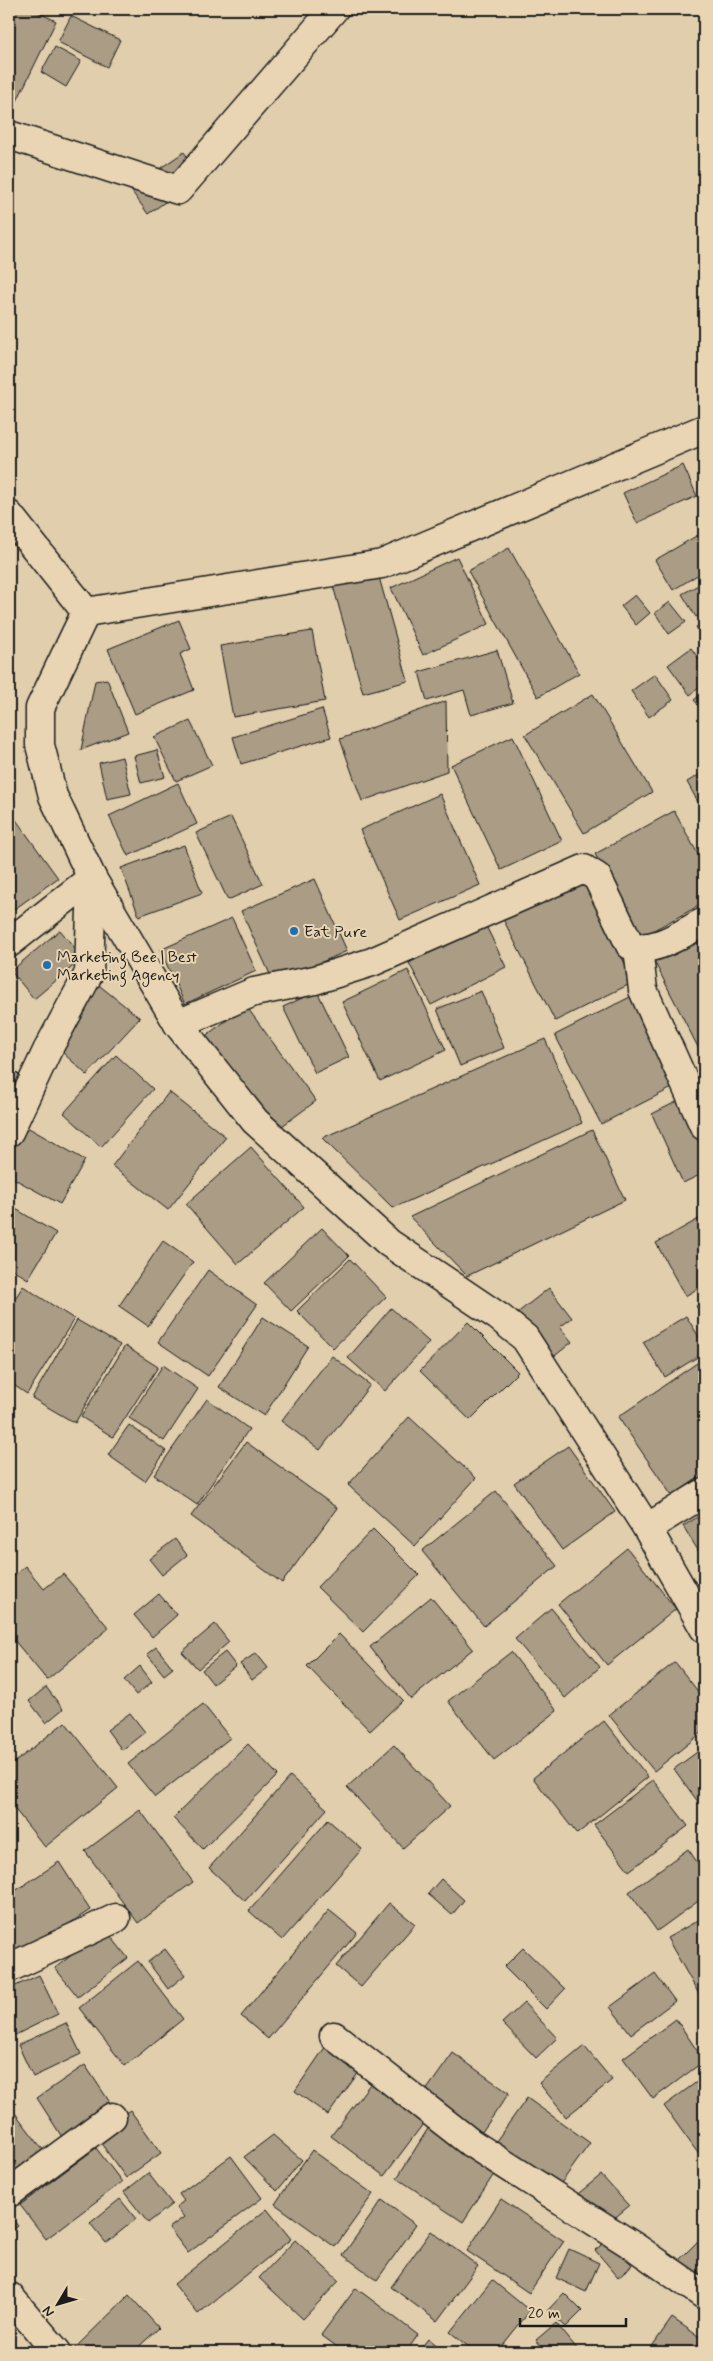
<svg xmlns="http://www.w3.org/2000/svg" width="713" height="2361" viewBox="0 0 713 2361" font-family="Mynerve,sans-serif">
	<style>
		.building { fill: #aa9c85; stroke: #1c1c1c }
		.lines { fill: none; stroke-linecap: round; stroke-linejoin: round }
		.minor-casing { stroke: #1c1c1c; stroke-width: 31 }
		.minor { stroke: #e9d5b3; stroke-width: 28 }
		.poi-dot { fill: #1f6fb2; stroke: #e9d5b3; stroke-width: 2 }
		.labels { text-anchor: middle; stroke-width: 4; stroke-linejoin: round; paint-order: stroke }
		.poi-label { font-size: 16px; fill: #1c1c1c; stroke: #e9d5b3; text-anchor: start }
	</style>
	<rect width="100%" height="100%" fill="#e1cead"/>
	<filter id="ink" filterUnits="userSpaceOnUse"><feTurbulence type="fractalNoise" baseFrequency=".02" numOctaves="2"/><feDisplacementMap in="SourceGraphic" scale="10" xChannelSelector="R" yChannelSelector="G"/><feConvolveMatrix kernelMatrix="1 2 1 2 8 2 1 2 1" color-interpolation-filters="sRGB"/></filter>
	<g filter="url(#ink)">
		<g class="building">
			<polygon points="9,9 31,9 56,21 16,103 9,99"/>
			<polygon points="71,16 120,40 107,67 58,42"/>
			<polygon points="55,47 81,61 66,87 41,72"/>
			<polygon points="184,152 201,177 148,214 130,189"/>
			<polygon points="683,465 697,496 637,523 623,493"/>
			<polygon points="698,535 704,545 704,571 673,590 655,560"/>
			<polygon points="509,548 579,673 538,697 468,571"/>
			<polygon points="457,557 489,624 423,655 391,588"/>
			<polygon points="377,570 408,681 363,693 332,582"/>
			<polygon points="702,583 704,587 704,612 696,617 682,594"/>
			<polygon points="635,595 650,613 636,625 621,606"/>
			<polygon points="670,602 686,622 669,634 655,613"/>
			<polygon points="179,620 191,649 180,654 194,690 135,714 108,649"/>
			<polygon points="704,622 704,638 696,627"/>
			<polygon points="312,631 325,701 233,717 220,646"/>
			<polygon points="691,648 704,666 704,684 690,695 668,665"/>
			<polygon points="497,650 513,703 471,715 464,690 427,701 419,672"/>
			<polygon points="655,674 673,700 649,717 631,691"/>
			<polygon points="107,679 128,732 81,750 95,681"/>
			<polygon points="704,692 704,711 694,700"/>
			<polygon points="593,694 652,792 584,833 525,735"/>
			<polygon points="446,701 447,771 362,801 340,739"/>
			<polygon points="322,709 331,737 241,764 233,737"/>
			<polygon points="190,721 212,765 176,781 154,737"/>
			<polygon points="513,736 562,841 501,870 451,765"/>
			<polygon points="157,750 165,777 141,783 134,756"/>
			<polygon points="122,757 131,794 107,799 99,763"/>
			<polygon points="704,772 704,813 687,782"/>
			<polygon points="178,783 197,824 128,856 109,816"/>
			<polygon points="440,794 480,885 400,920 360,830"/>
			<polygon points="9,810 58,878 9,913"/>
			<polygon points="674,811 704,865 704,903 641,937 595,854"/>
			<polygon points="231,817 263,884 228,900 196,833"/>
			<polygon points="184,845 202,893 139,916 121,868"/>
			<polygon points="315,879 347,951 274,983 241,911"/>
			<polygon points="583,879 634,982 555,1021 503,919"/>
			<polygon points="232,918 256,971 185,1004 160,950"/>
			<polygon points="485,924 506,967 431,1005 409,963"/>
			<polygon points="60,930 83,958 34,999 11,971"/>
			<polygon points="704,930 704,1056 703,1057 652,957"/>
			<polygon points="408,970 446,1050 380,1081 342,1002"/>
			<polygon points="95,982 140,1018 87,1075 61,1051"/>
			<polygon points="317,991 349,1057 315,1073 283,1007"/>
			<polygon points="481,991 504,1048 460,1066 437,1009"/>
			<polygon points="632,996 678,1085 601,1124 555,1035"/>
			<polygon points="246,1006 316,1101 274,1132 204,1037"/>
			<polygon points="545,1039 582,1123 393,1208 322,1138"/>
			<polygon points="116,1055 153,1089 101,1147 64,1113"/>
			<polygon points="9,1065 21,1077 9,1089"/>
			<polygon points="704,1076 704,1112 690,1083"/>
			<polygon points="169,1092 226,1137 168,1210 112,1166"/>
			<polygon points="680,1100 704,1153 704,1173 683,1183 652,1114"/>
			<polygon points="20,1123 85,1160 60,1204 9,1176 9,1143"/>
			<polygon points="592,1130 625,1200 467,1276 410,1217"/>
			<polygon points="251,1147 304,1207 238,1264 186,1204"/>
			<polygon points="9,1205 56,1233 28,1279 9,1267"/>
			<polygon points="704,1216 704,1285 685,1296 656,1243"/>
			<polygon points="322,1228 349,1256 291,1311 264,1283"/>
			<polygon points="163,1241 193,1262 148,1326 119,1306"/>
			<polygon points="350,1259 386,1297 333,1348 297,1311"/>
			<polygon points="208,1270 257,1305 208,1376 158,1342"/>
			<polygon points="23,1286 74,1319 27,1394 9,1382 9,1308"/>
			<polygon points="549,1288 572,1318 560,1327 572,1342 551,1359 516,1314"/>
			<polygon points="704,1301 704,1319 696,1306"/>
			<polygon points="391,1308 429,1342 385,1391 348,1358"/>
			<polygon points="686,1316 704,1345 704,1353 665,1377 643,1342"/>
			<polygon points="263,1317 308,1346 264,1416 219,1387"/>
			<polygon points="77,1320 120,1345 75,1423 32,1398"/>
			<polygon points="468,1322 518,1372 470,1420 420,1371"/>
			<polygon points="125,1346 158,1367 113,1437 81,1417"/>
			<polygon points="332,1356 370,1385 320,1450 281,1421"/>
			<polygon points="697,1363 704,1373 704,1474 672,1496 618,1417"/>
			<polygon points="163,1365 198,1389 164,1441 129,1418"/>
			<polygon points="207,1399 249,1429 197,1505 154,1475"/>
			<polygon points="409,1417 476,1478 415,1546 348,1485"/>
			<polygon points="129,1425 166,1451 145,1481 108,1455"/>
			<polygon points="246,1442 337,1508 282,1583 191,1516"/>
			<polygon points="568,1446 615,1512 562,1550 514,1483"/>
			<polygon points="496,1491 557,1566 484,1626 422,1551"/>
			<polygon points="704,1513 704,1560 683,1526"/>
			<polygon points="373,1529 419,1575 363,1632 317,1587"/>
			<polygon points="175,1539 187,1555 162,1575 149,1559"/>
			<polygon points="627,1548 676,1609 607,1665 558,1604"/>
			<polygon points="25,1566 44,1589 63,1574 109,1628 47,1680 9,1634 9,1580"/>
			<polygon points="159,1594 177,1615 152,1637 134,1615"/>
			<polygon points="431,1597 473,1649 411,1699 370,1647"/>
			<polygon points="551,1608 600,1667 565,1698 515,1639"/>
			<polygon points="215,1624 229,1642 198,1669 182,1652"/>
			<polygon points="339,1634 403,1700 370,1731 307,1666"/>
			<polygon points="156,1647 173,1668 164,1675 147,1654"/>
			<polygon points="225,1652 236,1666 213,1684 202,1670"/>
			<polygon points="511,1652 557,1711 494,1760 448,1701"/>
			<polygon points="256,1653 268,1668 252,1680 240,1664"/>
			<polygon points="675,1662 704,1699 704,1731 654,1771 609,1715"/>
			<polygon points="140,1666 152,1682 136,1695 124,1680"/>
			<polygon points="46,1687 63,1709 46,1723 29,1701"/>
			<polygon points="203,1704 230,1738 155,1797 128,1764"/>
			<polygon points="130,1713 145,1732 122,1750 107,1730"/>
			<polygon points="604,1721 648,1777 577,1834 533,1778"/>
			<polygon points="65,1722 118,1788 45,1847 9,1802 9,1767"/>
			<polygon points="248,1744 278,1775 203,1849 173,1818"/>
			<polygon points="394,1745 450,1806 403,1848 347,1787"/>
			<polygon points="704,1747 704,1810 674,1769"/>
			<polygon points="290,1776 327,1809 245,1901 209,1868"/>
			<polygon points="653,1780 688,1826 629,1871 594,1825"/>
			<polygon points="140,1810 193,1882 138,1923 85,1851"/>
			<polygon points="328,1820 362,1849 282,1940 249,1911"/>
			<polygon points="688,1849 704,1872 704,1897 657,1931 629,1892"/>
			<polygon points="59,1862 90,1910 20,1956 9,1940 9,1895"/>
			<polygon points="441,1879 464,1900 452,1915 428,1894"/>
			<polygon points="389,1903 415,1924 361,1987 336,1966"/>
			<polygon points="329,1910 357,1933 268,2039 241,2016"/>
			<polygon points="704,1917 704,2003 667,1938"/>
			<polygon points="105,1929 128,1958 78,1997 55,1968"/>
			<polygon points="523,1948 565,1989 546,2009 504,1967"/>
			<polygon points="165,1949 185,1975 168,1989 148,1962"/>
			<polygon points="138,1961 183,2019 125,2066 79,2008"/>
			<polygon points="655,1974 675,2001 631,2034 610,2007"/>
			<polygon points="39,1975 58,2014 9,2038 9,1989"/>
			<polygon points="524,2003 557,2038 536,2058 502,2023"/>
			<polygon points="676,2019 704,2061 653,2099 623,2058"/>
			<polygon points="66,2023 81,2054 33,2077 18,2045"/>
			<polygon points="330,2040 364,2065 328,2115 295,2091"/>
			<polygon points="584,2046 612,2080 566,2117 539,2083"/>
			<polygon points="453,2053 509,2093 475,2142 418,2102"/>
			<polygon points="85,2065 111,2104 62,2137 37,2098"/>
			<polygon points="373,2080 426,2120 384,2176 331,2136"/>
			<polygon points="698,2081 704,2090 704,2153 700,2156 664,2106"/>
			<polygon points="527,2098 590,2143 554,2193 491,2148"/>
			<polygon points="130,2110 161,2153 126,2178 95,2135"/>
			<polygon points="15,2113 44,2151 15,2173 9,2165 9,2118"/>
			<polygon points="429,2127 496,2171 463,2222 397,2178"/>
			<polygon points="273,2135 302,2160 277,2191 244,2157"/>
			<polygon points="96,2148 122,2182 46,2239 20,2205"/>
			<polygon points="312,2150 373,2194 335,2247 275,2204"/>
			<polygon points="231,2156 262,2198 188,2253 169,2228 184,2217 176,2207 184,2201 179,2194"/>
			<polygon points="148,2173 172,2204 148,2223 124,2192"/>
			<polygon points="601,2175 629,2206 606,2225 579,2193"/>
			<polygon points="120,2199 136,2219 106,2243 90,2223"/>
			<polygon points="501,2199 564,2241 529,2293 467,2251"/>
			<polygon points="382,2200 416,2225 377,2280 343,2255"/>
			<polygon points="267,2209 291,2239 198,2314 174,2284"/>
			<polygon points="9,2215 18,2226 9,2234"/>
			<polygon points="431,2231 478,2266 437,2321 391,2287"/>
			<polygon points="704,2235 704,2293 676,2263"/>
			<polygon points="609,2239 632,2265 618,2277 595,2250"/>
			<polygon points="295,2240 339,2281 303,2319 259,2278"/>
			<polygon points="569,2249 599,2263 586,2292 556,2278"/>
			<polygon points="492,2280 530,2311 497,2352 475,2352 450,2332"/>
			<polygon points="356,2288 418,2335 406,2352 344,2352 321,2335"/>
			<polygon points="564,2293 582,2311 566,2327 548,2310"/>
			<polygon points="129,2295 159,2328 133,2352 77,2352 74,2349"/>
			<polygon points="672,2318 704,2340 704,2352 648,2352"/>
			<polygon points="556,2323 578,2350 575,2352 546,2352 536,2340"/>
			<polygon points="428,2339 444,2352 418,2352"/>
		</g>
		<g class="lines">
			<g class="minor-casing">
				<g id="minor">
					<polyline points="9,135 178,190 334,9"/>
					<polyline points="9,515 86,612 40,708 40,745 53,796 92,878 178,1024 255,1121 389,1243 499,1317 525,1338 647,1528 704,1628"/>
					<polyline points="86,612 382,564 704,429"/>
					<polyline points="9,943 92,878"/>
					<polyline points="638,948 643,990 704,1126"/>
					<path d="M 178,1024 L 254,992 L 315,980 L 372,962 L 584,869 L 597,877 L 630,945 C 653,955 684,932 704,922"/>
					<polyline points="9,1132 47,1051 89,973 92,878"/>
					<polyline points="647,1528 704,1493"/>
					<polyline points="9,1968 116,1918"/>
					<polyline points="334,2036 471,2143 635,2247 704,2295"/>
					<polyline points="9,2193 112,2117"/>
					<polyline points="10,2297 57,2352"/>
				</g>
			</g>
			<use href="#minor" class="minor"/>
		</g>
	</g>
	<g class="poi-dot">
		<circle cx="294" cy="931" r="5"/>
		<circle cx="47" cy="965" r="5"/>
	</g>
	<g class="labels">
		<g class="poi-label">
			<text x="304" y="937">Eat Pure</text>
			<text x="57" y="962">Marketing Bee | Best<tspan x="57" dy="18">Marketing Agency</tspan></text>
		</g>
	</g>
	<rect width="713" height="2361" fill="none" stroke="#e9d5b3" stroke-width="30"/>
	<rect x="15" y="15" width="683" height="2331" fill="none" stroke="#1c1c1c" stroke-width="2" filter="url(#ink)"/>
	<g transform="translate(58 2304) rotate(232)" stroke="#e9d5b3" stroke-width="4" paint-order="stroke">
	<path d="M0-4L9 19L0 12L-9 19Z" fill="#1c1c1c"/>
	<text y="-8" font-size="14" font-weight="bold" text-anchor="middle" fill="#1c1c1c">N</text>
	</g>
	<path d="M520 2318v8h106v-8" fill="none" stroke="#1c1c1c" stroke-width="2.5"/>
	<text x="528" y="2318" font-size="15" fill="#1c1c1c" stroke="#e9d5b3" stroke-width="4" paint-order="stroke">20 m</text>
</svg>
